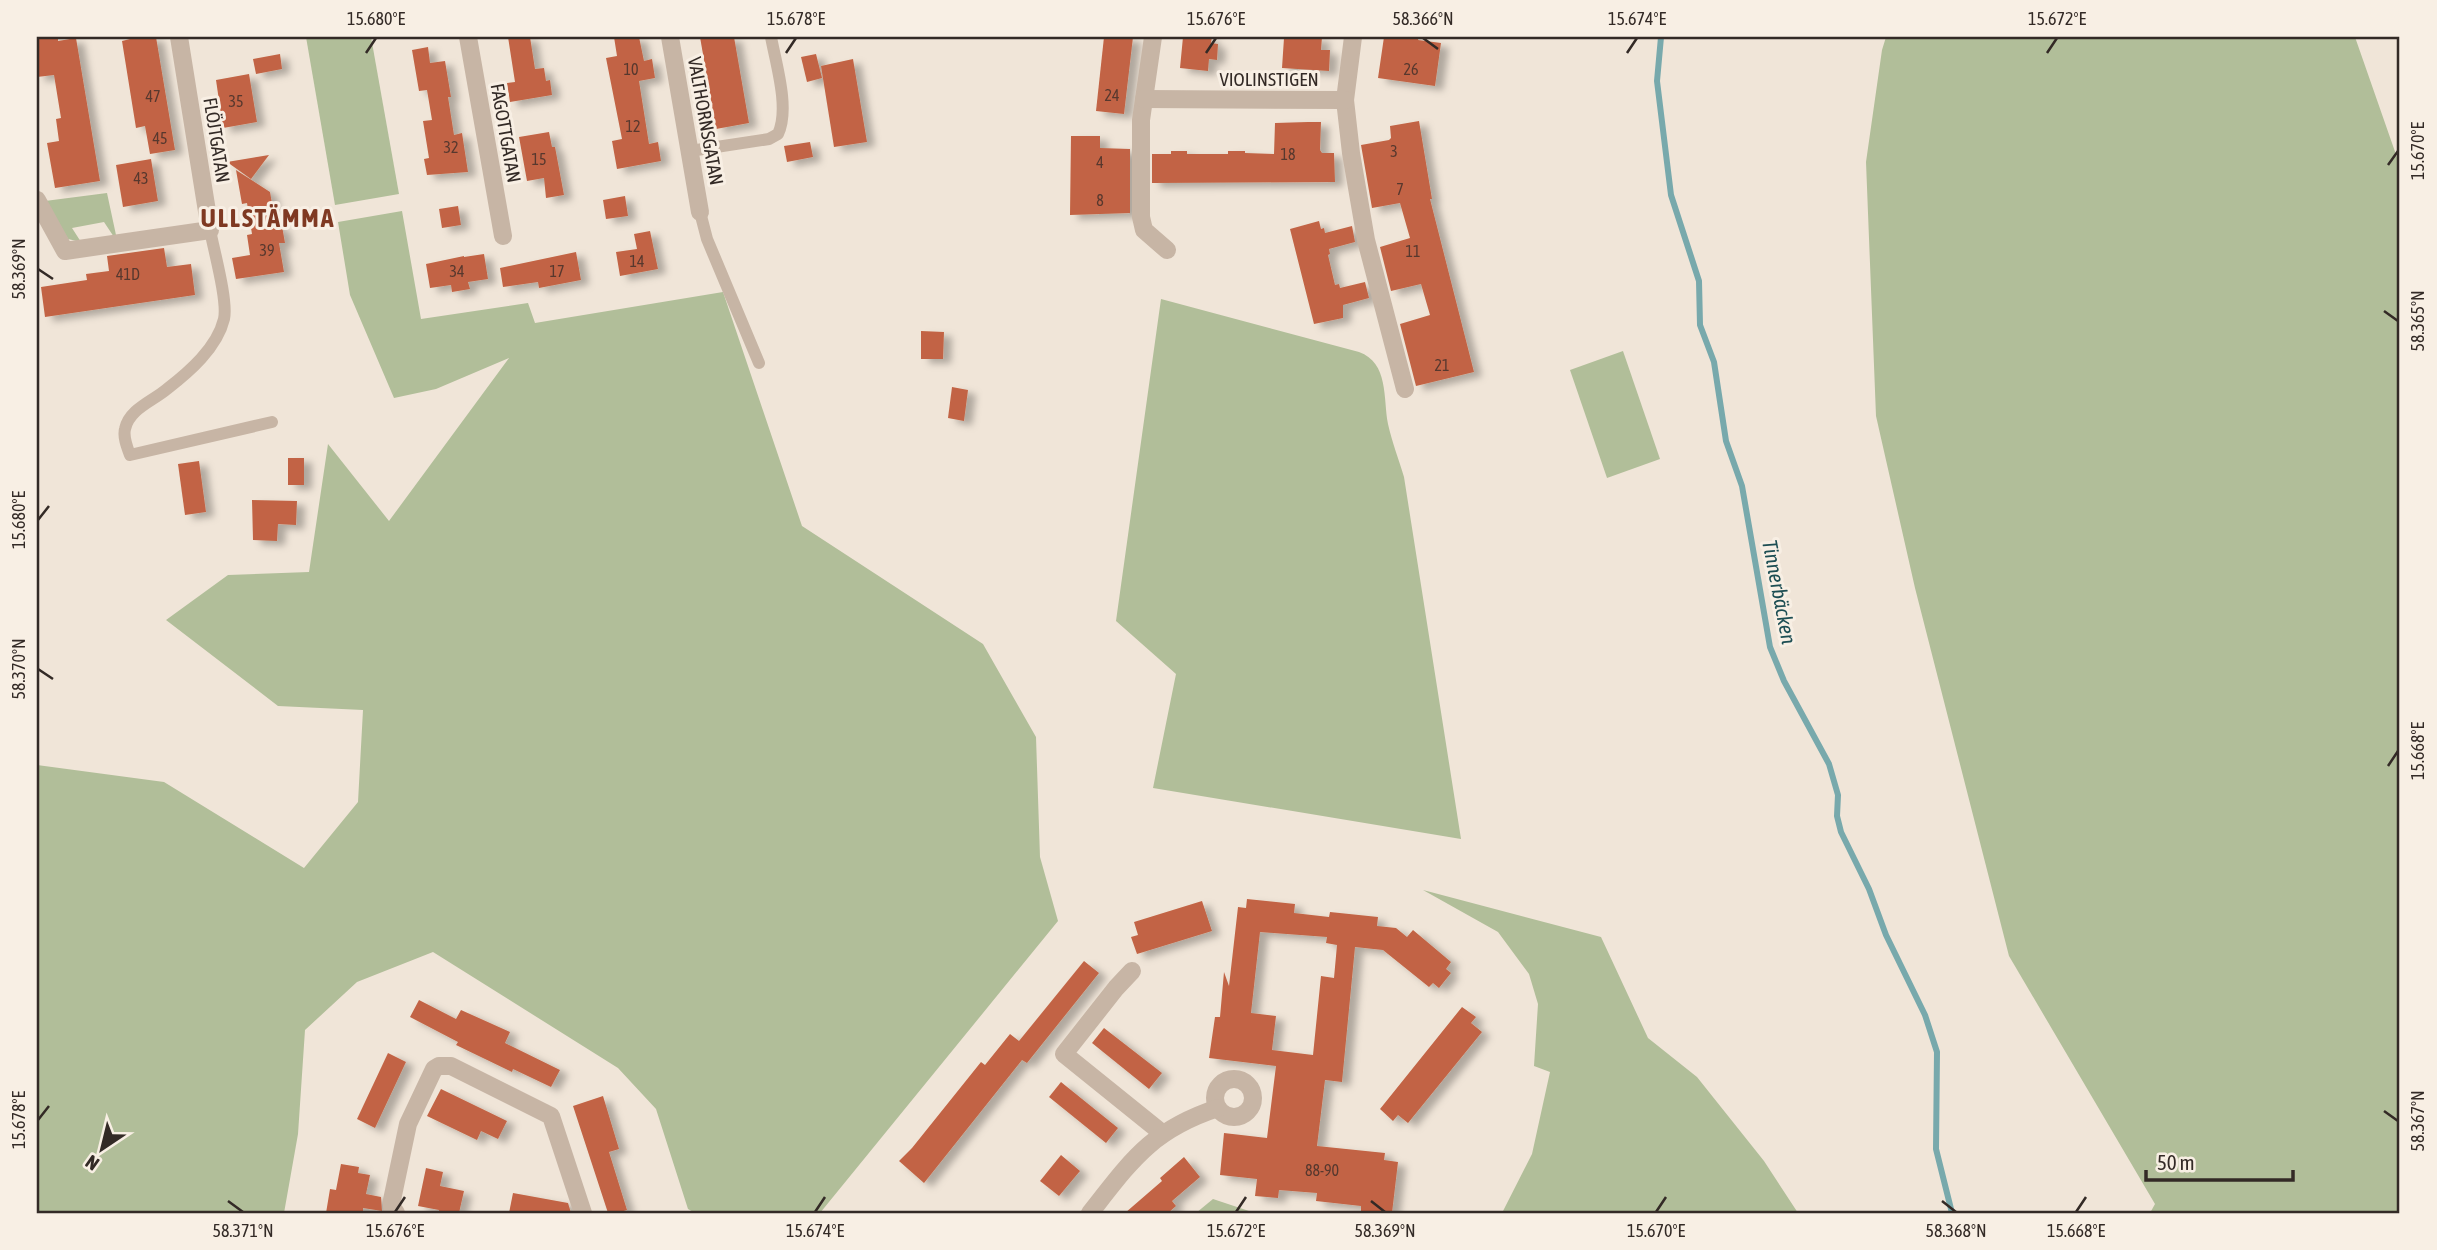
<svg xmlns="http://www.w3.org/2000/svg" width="2437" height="1250" viewBox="0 0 2437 1250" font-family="'Asap Condensed',sans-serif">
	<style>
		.green { fill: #b1be99 }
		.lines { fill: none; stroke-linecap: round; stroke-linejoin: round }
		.stream { stroke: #78a9ac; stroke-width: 6 }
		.building { fill: #c26444; fill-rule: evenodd; filter: url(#shadow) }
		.lane { stroke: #c7b5a5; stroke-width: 12 }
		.street { stroke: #c7b5a5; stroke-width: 18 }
		.ticks { fill: none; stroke: #332a26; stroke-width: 2.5 }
		.labels { text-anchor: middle; stroke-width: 6; stroke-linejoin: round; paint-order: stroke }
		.number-label { font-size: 16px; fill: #57382e }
		.street-label { font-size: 19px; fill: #332a26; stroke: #f8efe4 }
		.water-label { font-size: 21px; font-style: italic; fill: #1d4e53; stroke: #f8efe4 }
		.district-label { font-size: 26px; font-weight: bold; letter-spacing: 2px; fill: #7f3922; stroke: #f8efe4 }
		.neatline { fill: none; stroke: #332a26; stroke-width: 2.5 }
		.ticks-label { font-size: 18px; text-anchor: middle; fill: #332a26 }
	</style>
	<defs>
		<filter id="shadow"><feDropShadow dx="8" dy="4.5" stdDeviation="3.5" flood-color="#0004"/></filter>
	</defs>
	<rect width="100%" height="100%" fill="#f0e5d8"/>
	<g class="green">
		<polygon points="306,37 371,37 399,194 335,205"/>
		<polygon points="1886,37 2355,37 2400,166 2400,1213 2150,1213 2155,1204 2009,956 1915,588 1876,416 1866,162 1882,50"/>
		<polygon points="107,193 116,235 114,237 104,222 72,228 81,242 68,239 45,201"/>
		<polygon points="402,211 421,319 528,303 535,323 723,292 802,526 983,644 1036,737 1040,857 1058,921 820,1213 695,1213 688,1209 656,1109 618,1068 433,952 357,982 305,1030 298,1134 284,1213 37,1213 37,765 164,782 304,868 358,802 363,710 278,706 166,620 228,575 309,572 328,444 389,521 509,358 436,389 394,398 350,295 338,222"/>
		<path d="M 1161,299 L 1359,352 C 1389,363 1383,398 1388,424 C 1392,442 1399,460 1404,477 L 1461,839 L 1153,788 L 1176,674 L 1116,621 Z"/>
		<polygon points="1623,351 1660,459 1607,478 1570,370"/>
		<polygon points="1423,890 1601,937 1648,1038 1697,1077 1764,1161 1798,1213 1502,1213 1532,1154 1550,1072 1534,1066 1538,1004 1529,974 1498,932"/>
		<polygon points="1213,1199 1249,1211 1249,1213 1196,1213"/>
	</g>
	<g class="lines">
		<polyline class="stream" points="1661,37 1657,81 1671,195 1699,281 1700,325 1714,362 1726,441 1742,486 1770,647 1784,681 1829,764 1838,795 1837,816 1841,832 1869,889 1886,935 1925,1015 1937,1052 1936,1149 1952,1213"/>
	</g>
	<g class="building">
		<polygon points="37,37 58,37 58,41 76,38 100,181 55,188 47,143 59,141 56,119 61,118 54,75 37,77"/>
		<polygon points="130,37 156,37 175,150 150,154 145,126 136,128 122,41 130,39"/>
		<polygon points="508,37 530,37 535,69 544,68 546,81 550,80 552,95 510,102 507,83 515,82"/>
		<polygon points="614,37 639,37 644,61 652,59 655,78 639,81 649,144 658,142 661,161 617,169 612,141 622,139 606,58 617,56"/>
		<polygon points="700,37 734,37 749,123 716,129"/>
		<polygon points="1104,37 1133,37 1124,114 1096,111"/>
		<polygon points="1183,37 1212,37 1211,43 1218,44 1217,60 1209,59 1208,71 1180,68"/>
		<polygon points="1295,37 1322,37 1321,50 1330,50 1329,71 1282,68 1284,38"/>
		<polygon points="1384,37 1419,37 1418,40 1441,43 1435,86 1378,78"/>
		<polygon points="428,47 430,63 445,61 451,97 448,97 454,135 462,133 468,172 427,175 424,159 429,158 423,121 432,120 427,90 419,91 412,50"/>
		<polygon points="280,54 282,69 256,74 253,59"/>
		<polygon points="816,54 822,78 807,82 801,57"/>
		<polygon points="853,59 867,142 834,147 821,66"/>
		<polygon points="249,74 257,122 223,128 216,80"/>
		<polygon points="1419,121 1432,199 1430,199 1474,372 1416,386 1400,324 1430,315 1421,284 1391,291 1380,247 1410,238 1400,203 1372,208 1361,145 1389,140 1391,138 1390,126"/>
		<polygon points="1308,122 1321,122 1320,150 1322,153 1334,153 1335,182 1152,183 1152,154 1171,154 1171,151 1187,151 1187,154 1228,154 1228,151 1245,151 1245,153 1274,154 1275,123"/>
		<polygon points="549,132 552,147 555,147 564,195 546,198 544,178 527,181 519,137"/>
		<polygon points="1071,136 1100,136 1100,148 1130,149 1130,213 1070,215"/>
		<polygon points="810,142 813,157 787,162 784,146"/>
		<polygon points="269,155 251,179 227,162"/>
		<polygon points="151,159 158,201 123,207 116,165"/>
		<polygon points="236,170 270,192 276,227 282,226 285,243 279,243 284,272 236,279 232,258 250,255 247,235 252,234 247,203 242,204"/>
		<polygon points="625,196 628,216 606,219 603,200"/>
		<polygon points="458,206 461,225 442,228 439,209"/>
		<polygon points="1319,221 1321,229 1324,228 1325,233 1352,226 1355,242 1329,249 1330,254 1328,255 1335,285 1339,284 1340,288 1365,282 1369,298 1343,305 1343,318 1314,324 1290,229"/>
		<polygon points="650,231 658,269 620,276 616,252 637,249 634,234"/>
		<polygon points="164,248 167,267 191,264 195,295 45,317 41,287 87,280 86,274 109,271 107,256"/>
		<polygon points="576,252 581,280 539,288 538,282 503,287 500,268"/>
		<polygon points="484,254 488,279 468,282 470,289 452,292 451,285 430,288 426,264 464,256 464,257"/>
		<polygon points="921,331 944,332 943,359 921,359"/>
		<polygon points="952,387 968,390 964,421 948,418"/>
		<rect x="288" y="458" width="16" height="27"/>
		<polygon points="199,461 206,512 185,515 178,464"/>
		<polygon points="252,500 297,501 296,525 278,524 277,541 253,540"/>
		<path d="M 1247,899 L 1295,904 L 1294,913 L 1329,917 L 1330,912 L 1378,917 L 1377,926 L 1396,928 L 1407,937 L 1413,930 L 1451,962 L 1446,969 L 1451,973 L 1439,988 L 1433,983 L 1429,987 L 1383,950 L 1355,947 L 1342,1082 L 1325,1080 L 1317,1146 L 1385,1153 L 1384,1160 L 1398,1162 L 1392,1213 L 1361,1213 L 1361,1206 L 1316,1201 L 1317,1193 L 1279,1190 L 1278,1198 L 1255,1196 L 1257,1179 L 1220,1175 L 1224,1133 L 1267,1138 L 1276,1066 L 1209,1058 L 1215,1017 L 1220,1017 L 1224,972 L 1229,986 L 1238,907 L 1246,908 ZM 1260,932 L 1327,937 L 1326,943 L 1337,945 L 1334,978 L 1321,976 L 1313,1055 L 1272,1050 L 1276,1016 L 1251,1013 Z"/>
		<polygon points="1202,901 1212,931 1137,954 1131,937 1138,935 1134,922"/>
		<polygon points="1084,961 1099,973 1027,1063 1022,1060 924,1183 899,1161 912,1148 981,1062 985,1065 1010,1034 1019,1041"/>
		<polygon points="419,1000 456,1019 461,1010 510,1032 505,1043 560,1070 551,1087 513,1069 512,1072 456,1045 458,1042 410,1017"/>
		<polygon points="1462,1007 1476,1017 1471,1023 1482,1032 1408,1123 1398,1115 1393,1121 1380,1109"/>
		<polygon points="1104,1028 1162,1073 1149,1089 1092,1043"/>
		<polygon points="388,1053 406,1062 375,1128 357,1119"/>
		<polygon points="1061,1082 1118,1128 1106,1143 1049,1097"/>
		<polygon points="441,1089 507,1121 498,1139 481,1131 477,1140 427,1116"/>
		<polygon points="603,1096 619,1149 609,1152 627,1210 617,1213 608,1213 573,1106"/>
		<polygon points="1061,1155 1080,1171 1059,1196 1040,1181"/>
		<polygon points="1184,1157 1200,1177 1172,1201 1176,1206 1168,1213 1125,1213 1162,1181 1160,1178"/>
		<polygon points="341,1164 359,1167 358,1173 370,1175 366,1194 381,1197 382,1211 363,1208 363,1213 326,1213 330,1189 336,1190"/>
		<polygon points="426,1168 443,1172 440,1186 464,1191 459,1213 439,1213 439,1210 418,1206"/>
		<polygon points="513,1193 568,1203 571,1213 509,1213"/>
	</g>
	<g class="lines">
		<g class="lane">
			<path d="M 690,151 L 769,139 L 778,134 C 790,109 776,64 771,37"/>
			<polyline points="700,212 707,239 759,363"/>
			<path d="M 210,230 C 214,251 228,301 224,319 C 217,348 189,372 167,389 C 153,401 129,409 125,429 C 123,437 127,447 130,455 L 272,422"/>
		</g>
		<g class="street">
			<polyline points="468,37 503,236"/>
			<polyline points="670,37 700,212"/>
			<polyline points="1153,37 1141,120 1141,217 1144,230 1167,250"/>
			<polyline points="1353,37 1345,100 1351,153 1366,240 1405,389"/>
			<polyline points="1144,99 1345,100"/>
			<polyline points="37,200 65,251 210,230 179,37"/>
			<polyline points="1132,971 1116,988 1064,1054 1162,1133"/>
			<circle cx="1234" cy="1098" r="19"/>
			<polyline points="396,1213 392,1207 392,1200 408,1124 434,1069 439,1066 451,1066 551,1116 583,1213"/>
			<path d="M 1090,1213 C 1131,1161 1151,1130 1218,1108"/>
		</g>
	</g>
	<path class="ticks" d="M 1423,38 L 1438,49M 366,53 L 376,38M 786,53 L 796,38M 1206,53 L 1216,38M 1627,53 L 1637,38M 2047,53 L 2057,38M 2388,165 L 2398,151M 38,269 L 53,279M 2384,311 L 2398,321M 38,520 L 49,506M 38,669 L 53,679M 2388,766 L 2398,751M 2384,1111 L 2398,1121M 38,1120 L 49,1106M 228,1201 L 243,1212M 1371,1201 L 1385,1212M 1942,1201 L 1956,1212M 395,1212 L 405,1197M 815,1212 L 825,1197M 1236,1212 L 1246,1197M 1656,1212 L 1666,1197M 2076,1212 L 2086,1197"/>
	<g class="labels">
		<g class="number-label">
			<text x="631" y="75">10</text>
			<text x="1411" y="75">26</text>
			<text x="1112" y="101">24</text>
			<text x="153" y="102">47</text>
			<text x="236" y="107">35</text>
			<text x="633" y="132">12</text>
			<text x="160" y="144">45</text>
			<text x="451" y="153">32</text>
			<text x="1394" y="157">3</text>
			<text x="1288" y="160">18</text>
			<text x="539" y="165">15</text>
			<text x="1100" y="168">4</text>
			<text x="141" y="184">43</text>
			<text x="1400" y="195">7</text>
			<text x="1100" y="206">8</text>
			<text x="267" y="256">39</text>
			<text x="1413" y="257">11</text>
			<text x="637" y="267">14</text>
			<text x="457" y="277">34</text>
			<text x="557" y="277">17</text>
			<text x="128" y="280">41D</text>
			<text x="1442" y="371">21</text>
			<text x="1322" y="1176">88-90</text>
		</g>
		<g class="street-label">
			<text x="1269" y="86">VIOLINSTIGEN</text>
			<text transform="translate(706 121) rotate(80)" y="7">VALTHORNSGATAN</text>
			<text transform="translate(506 133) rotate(80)" y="7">FAGOTTGATAN</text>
			<text transform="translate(217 140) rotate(81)" y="7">FLÖJTGATAN</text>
		</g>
		<g class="water-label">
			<text transform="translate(1779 592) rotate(79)" y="7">Tinnerbäcken</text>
		</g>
		<g class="district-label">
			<text x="268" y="227">ULLSTÄMMA</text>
		</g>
	</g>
	<rect width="2437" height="1250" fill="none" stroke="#f8efe4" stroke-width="77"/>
	<g transform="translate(102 1149) rotate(215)" stroke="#f8efe4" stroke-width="5" paint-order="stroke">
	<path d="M0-5L12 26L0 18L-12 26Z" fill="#332a26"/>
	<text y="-10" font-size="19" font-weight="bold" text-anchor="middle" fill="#332a26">N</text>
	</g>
	<path d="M2146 1170v10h147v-10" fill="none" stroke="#332a26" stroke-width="3.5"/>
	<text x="2157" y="1170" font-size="21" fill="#332a26" stroke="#f8efe4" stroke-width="5" paint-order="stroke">50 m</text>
	<rect x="38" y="38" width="2360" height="1174" class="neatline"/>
	<g class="ticks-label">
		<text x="376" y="25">15.680°E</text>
		<text x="796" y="25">15.678°E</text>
		<text x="1216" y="25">15.676°E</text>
		<text x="1423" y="25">58.366°N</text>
		<text x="1637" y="25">15.674°E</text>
		<text x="2057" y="25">15.672°E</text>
		<text transform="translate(2418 151) rotate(-90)" y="6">15.670°E</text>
		<text transform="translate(19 269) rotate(-90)" y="6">58.369°N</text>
		<text transform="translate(2418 321) rotate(-90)" y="6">58.365°N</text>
		<text transform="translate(19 520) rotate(-90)" y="6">15.680°E</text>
		<text transform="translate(19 669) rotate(-90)" y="6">58.370°N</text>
		<text transform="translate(2418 751) rotate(-90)" y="6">15.668°E</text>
		<text transform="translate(19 1120) rotate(-90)" y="6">15.678°E</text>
		<text transform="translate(2418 1121) rotate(-90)" y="6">58.367°N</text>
		<text x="243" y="1237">58.371°N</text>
		<text x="395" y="1237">15.676°E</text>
		<text x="815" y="1237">15.674°E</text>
		<text x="1236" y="1237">15.672°E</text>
		<text x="1385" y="1237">58.369°N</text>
		<text x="1656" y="1237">15.670°E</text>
		<text x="1956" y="1237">58.368°N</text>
		<text x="2076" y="1237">15.668°E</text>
	</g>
</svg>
